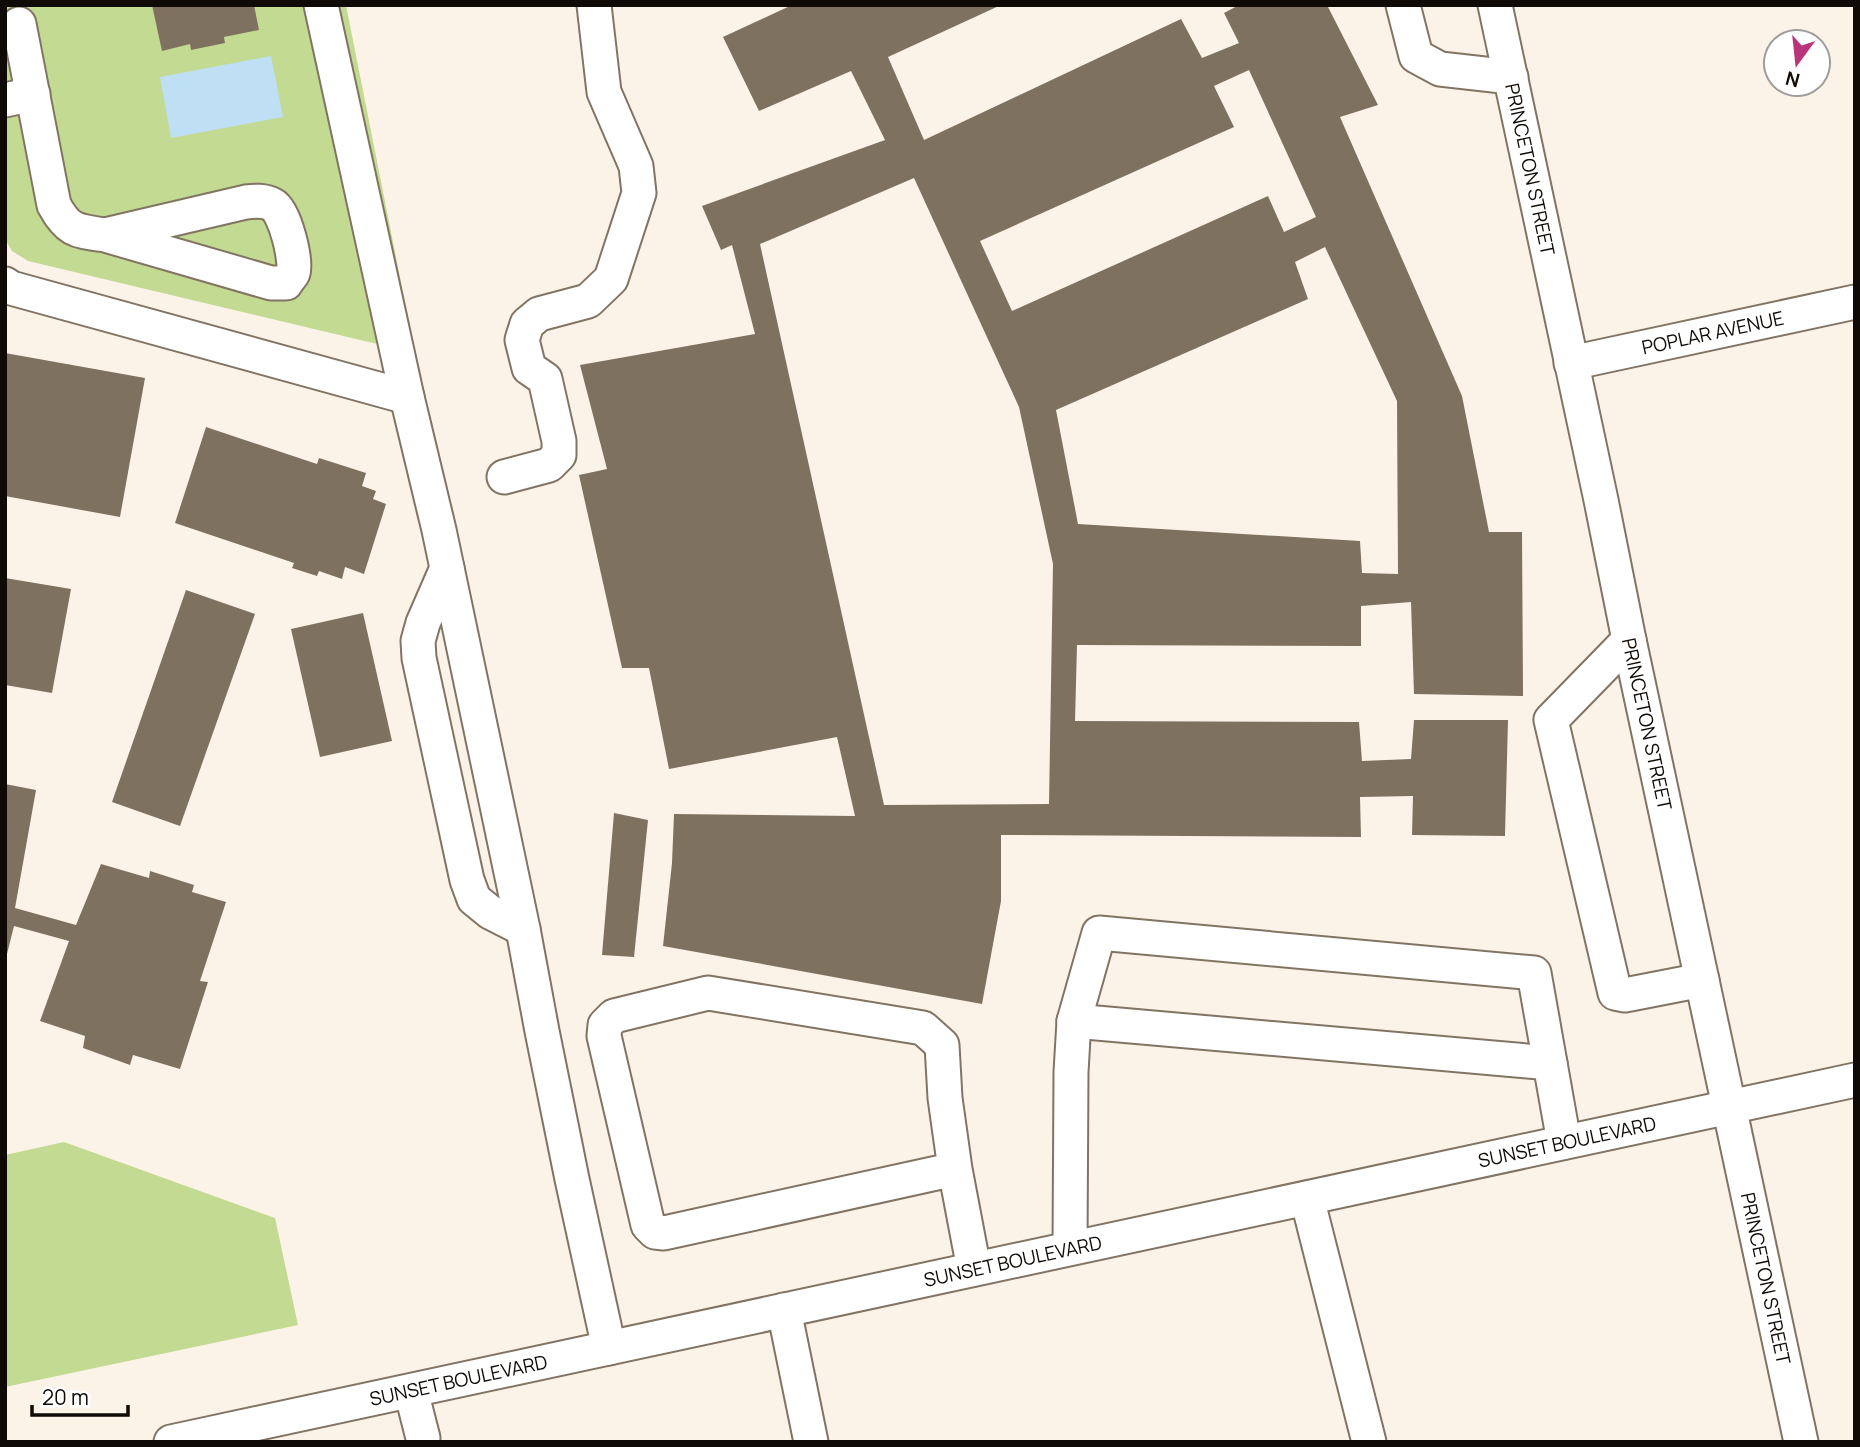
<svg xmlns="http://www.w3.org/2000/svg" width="1860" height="1447" viewBox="0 0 1860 1447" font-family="Manrope,sans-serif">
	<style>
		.green { fill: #c3da92 }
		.water { fill: #bfdff5 }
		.building { fill: #7f7160; fill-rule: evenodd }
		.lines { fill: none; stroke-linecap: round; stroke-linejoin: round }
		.minor-casing { stroke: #827463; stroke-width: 37 }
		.minor { stroke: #fff; stroke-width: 33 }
		.labels { text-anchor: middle; stroke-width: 6; stroke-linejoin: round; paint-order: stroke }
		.street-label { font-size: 19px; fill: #0f0a05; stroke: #fff }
	</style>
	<rect width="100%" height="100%" fill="#fcf3e8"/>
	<g class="green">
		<polygon points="5,5 346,5 415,353 28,261 12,251 5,239"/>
		<polygon points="64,1142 275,1218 298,1325 5,1387 5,1155"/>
	</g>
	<polygon class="water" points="271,56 283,117 171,138 160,77"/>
	<g class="building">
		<polygon points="152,5 254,5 259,30 224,37 225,43 191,50 190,44 162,51"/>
		<path d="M 792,5 L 1001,5 L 888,57 L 924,140 L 1181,19 L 1202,58 L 1239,43 L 1224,13 L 1239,5 L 1327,5 L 1378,105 L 1340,117 L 1462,396 L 1489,532 L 1522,532 L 1523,696 L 1414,694 L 1411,602 L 1361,606 L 1361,646 L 1077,645 L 1075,721 L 1359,722 L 1362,761 L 1411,759 L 1414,720 L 1508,720 L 1505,836 L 1412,835 L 1413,796 L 1360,797 L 1361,837 L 1001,835 L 1001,901 L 982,1004 L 663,946 L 672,863 L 674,814 L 855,816 L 837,737 L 669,769 L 649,668 L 622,668 L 579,475 L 607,469 L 580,365 L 755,334 L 732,245 L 721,250 L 702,206 L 885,140 L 851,71 L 759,111 L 723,37 ZM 1249,70 L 1316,217 L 1284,232 L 1268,196 L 1012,311 L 980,241 L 1234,127 L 1214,86 ZM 914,178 L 1019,407 L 1053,564 L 1049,804 L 884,805 L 760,244 ZM 1325,247 L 1397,401 L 1398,574 L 1362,573 L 1360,541 L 1078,524 L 1056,410 L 1308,299 L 1295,262 Z"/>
		<polygon points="5,353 145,378 120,517 5,496"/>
		<polygon points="206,427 317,464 319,458 366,473 362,486 376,491 373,499 386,504 364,574 345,567 342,579 319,571 317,576 292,568 294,563 175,523"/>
		<polygon points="5,578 71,589 52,693 5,685"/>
		<polygon points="186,590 255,614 180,826 112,802"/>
		<polygon points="363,613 392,741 320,757 291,629"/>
		<polygon points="5,784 36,790 15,908 76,925 101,864 149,878 150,871 194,885 192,892 226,902 200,981 208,982 180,1069 133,1055 130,1065 83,1048 85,1036 40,1021 69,941 14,926 5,962"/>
		<polygon points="614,813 648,820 634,957 602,955"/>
	</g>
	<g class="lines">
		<g class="minor-casing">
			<g id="minor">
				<polyline points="321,5 407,397 439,530 523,929 542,1031 572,1179 609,1348"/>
				<polyline points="1403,5 1416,56 1440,69 1511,77"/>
				<path id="s1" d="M 1495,5 L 1601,500 L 1629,640 L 1801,1442"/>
				<path d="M 19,24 L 54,205 C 68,231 76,231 105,235 L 271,283 L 286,283 C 288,279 291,277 293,273 C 297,261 285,212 273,205 C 264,200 255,201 246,202 L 105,235"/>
				<polyline points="5,100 33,94"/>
				<polyline points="5,284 11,288 407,397"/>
				<path id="s2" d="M 1571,363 L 1855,302"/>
				<polyline points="504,477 549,465 559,455 559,441 545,379 529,368 522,340 527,324 539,314 588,301 611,279 639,193 636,166 604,92 594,5"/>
				<polyline points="447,568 423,623 418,641 419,658 467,880 474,899 490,912 523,929"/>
				<polyline points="1629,640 1551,720 1615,993 1625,995 1702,980"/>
				<polyline points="1074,1021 1550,1063"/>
				<polyline points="955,1169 664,1233 655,1232 648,1225 604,1036 605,1025 614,1016 708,993 923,1028 942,1045 945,1098 955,1169 974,1269"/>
				<polyline points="1307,1198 1369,1442"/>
				<polyline points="1070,1248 1071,1072 1074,1021 1099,933 1534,973 1564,1142"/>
				<polyline points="784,1310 811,1442"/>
				<polyline points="411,1391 423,1438"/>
				<path id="s3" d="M 171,1442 L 1855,1080"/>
			</g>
		</g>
		<use href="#minor" class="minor"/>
	</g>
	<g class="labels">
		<g class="street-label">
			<text dy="7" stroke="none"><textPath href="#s1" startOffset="168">PRINCETON STREET</textPath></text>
			<text dy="7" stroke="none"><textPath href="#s2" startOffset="145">POPLAR AVENUE</textPath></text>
			<text dy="7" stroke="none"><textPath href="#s1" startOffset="735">PRINCETON STREET</textPath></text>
			<text dy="7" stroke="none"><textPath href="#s3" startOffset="1428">SUNSET BOULEVARD</textPath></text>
			<text dy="7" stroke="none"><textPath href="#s3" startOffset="861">SUNSET BOULEVARD</textPath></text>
			<text dy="7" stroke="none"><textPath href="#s1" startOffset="1302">PRINCETON STREET</textPath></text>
			<text dy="7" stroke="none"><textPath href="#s3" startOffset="294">SUNSET BOULEVARD</textPath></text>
		</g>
	</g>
	<rect width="1860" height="1447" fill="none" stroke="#0f0a05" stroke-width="14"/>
	<g transform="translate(1797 63) rotate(195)"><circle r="33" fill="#ffffff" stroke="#9f9d9b" stroke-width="2"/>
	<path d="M0-5L12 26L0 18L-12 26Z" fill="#b93478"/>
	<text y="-10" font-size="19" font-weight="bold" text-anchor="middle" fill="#0f0a05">N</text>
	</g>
	<path d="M32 1405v10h96v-10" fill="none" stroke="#0f0a05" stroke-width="3.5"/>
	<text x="42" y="1405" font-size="21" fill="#0f0a05" stroke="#ffffff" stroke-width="5" paint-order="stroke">20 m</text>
</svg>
